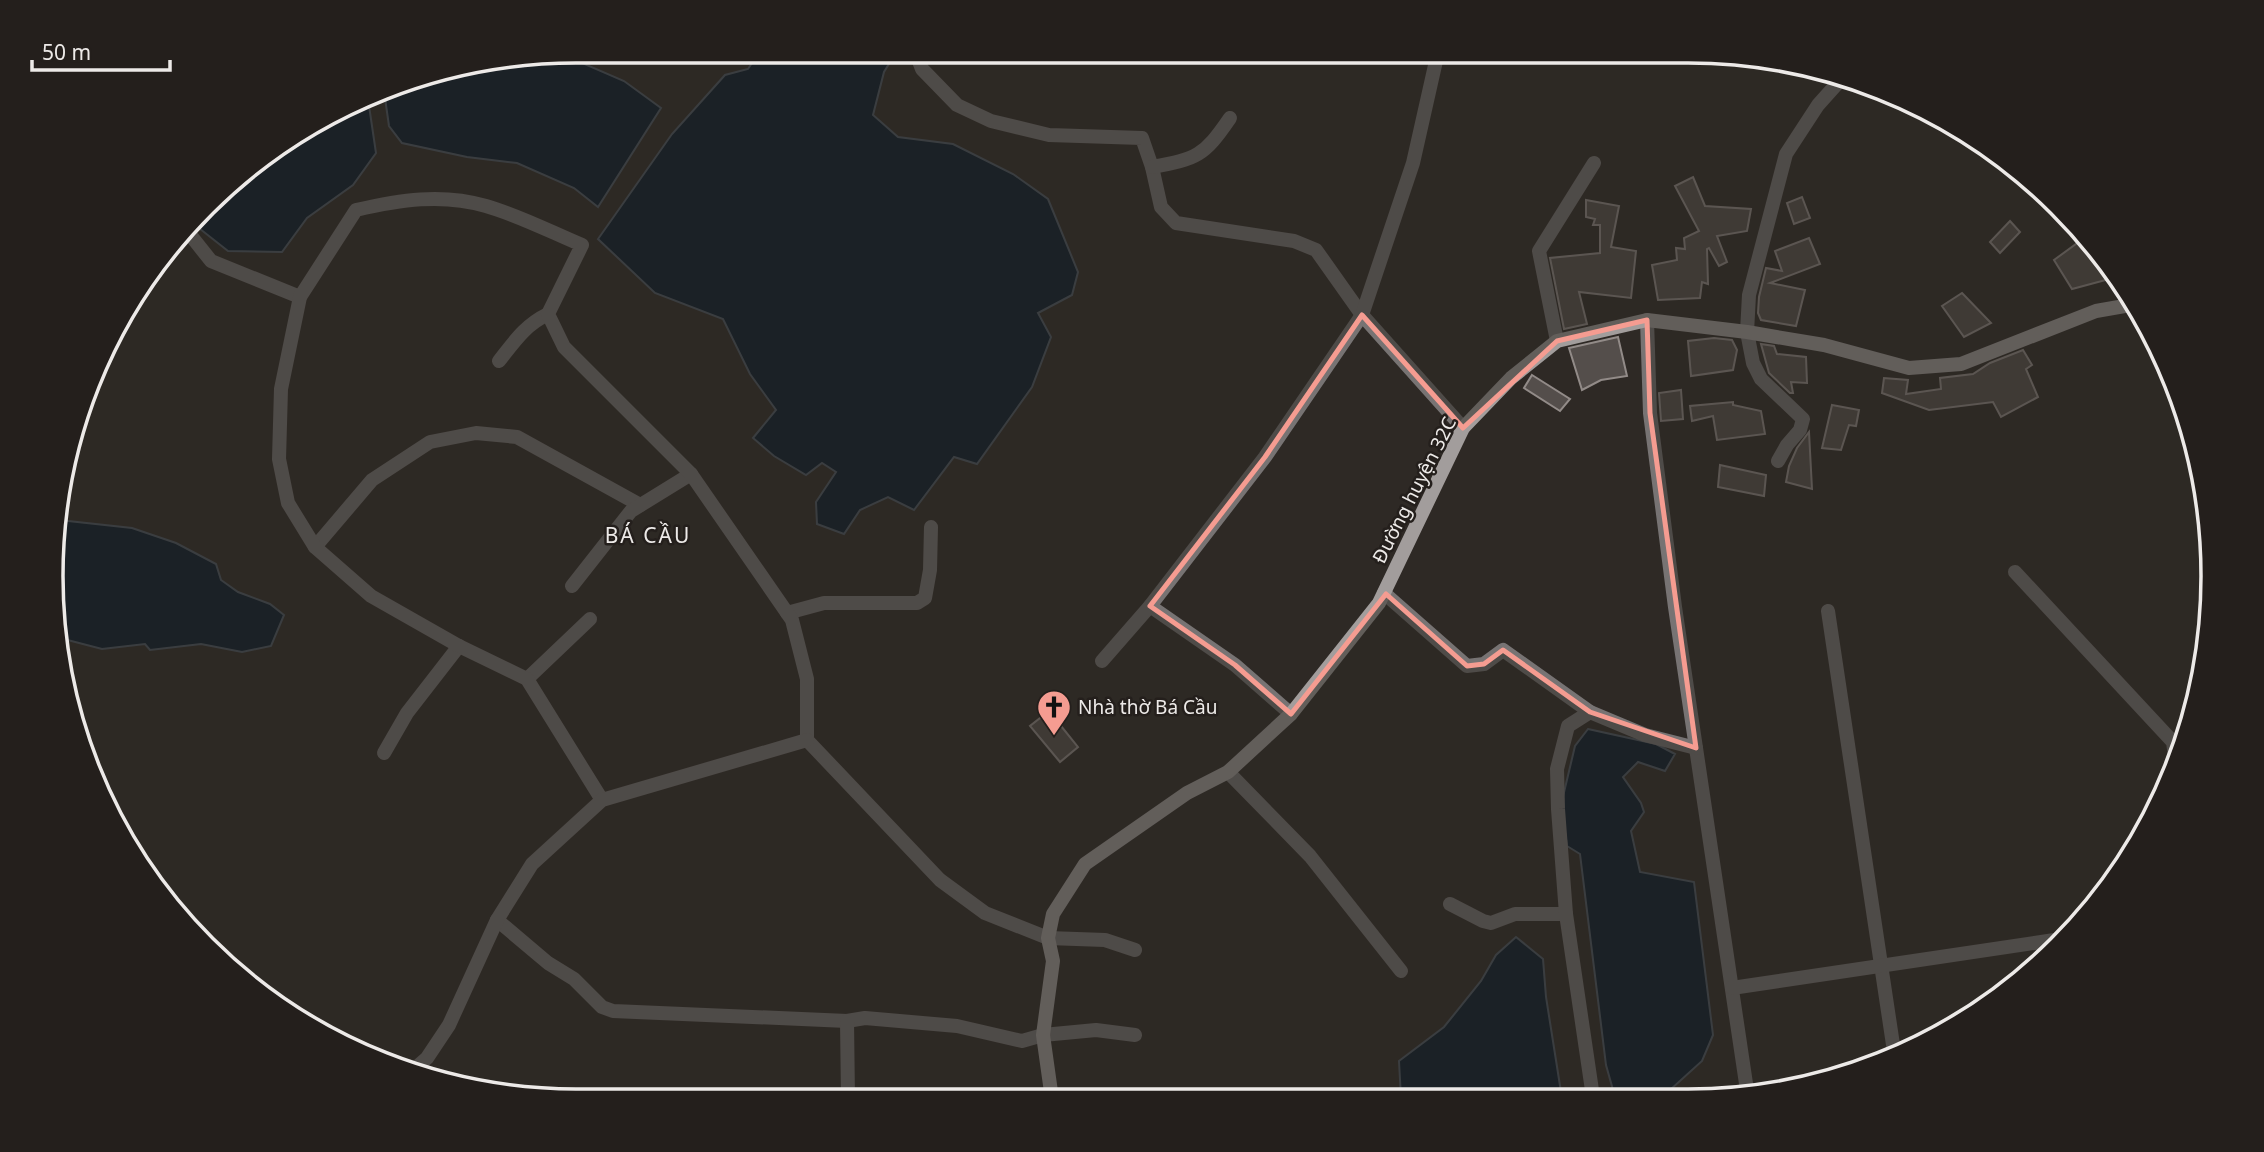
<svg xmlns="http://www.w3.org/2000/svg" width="2264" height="1152" viewBox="0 0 2264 1152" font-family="'Noto Sans',sans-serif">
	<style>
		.water { fill: #051728; stroke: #4b5662; stroke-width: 2 }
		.building { fill: #544e4b; stroke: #928b88; stroke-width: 2 }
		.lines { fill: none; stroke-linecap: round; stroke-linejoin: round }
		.street { stroke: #777373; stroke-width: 14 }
		.secondary { stroke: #a29d9c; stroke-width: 14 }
		.marked { fill: none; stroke: #f59c91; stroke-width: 5; stroke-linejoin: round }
		.labels { text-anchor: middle; stroke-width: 5; stroke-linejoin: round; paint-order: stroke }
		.street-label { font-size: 19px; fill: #edeae8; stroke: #241f1c }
		.poi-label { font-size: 19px; fill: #edeae8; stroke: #241f1c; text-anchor: start }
		.neighbourhood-label { font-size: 21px; letter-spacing: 2px; fill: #edeae8; stroke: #241f1c }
		.rim { fill: none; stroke: #edeae8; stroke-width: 3.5 }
	</style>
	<rect width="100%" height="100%" fill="#2e2925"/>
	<g class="water">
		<polygon points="576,51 585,51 582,63 624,81 661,108 598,207 574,188 517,163 467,157 402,143 389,126 384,91 407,79"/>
		<polygon points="760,51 897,51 884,72 873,115 898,137 953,144 1013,174 1048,199 1078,272 1072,295 1038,313 1051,337 1032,387 977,464 954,457 914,510 888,497 860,510 844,534 817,524 816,502 836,472 822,463 806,475 774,456 753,438 776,410 750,374 723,319 655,293 598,239 672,134 725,75 748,69"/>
		<polygon points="368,99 376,153 353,185 307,218 282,252 228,251 195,225 256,160"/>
		<polygon points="59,520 132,528 176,543 216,564 221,580 238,592 270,604 284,615 271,646 242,652 201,644 150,650 145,644 102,649 56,637"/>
		<polygon points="1588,729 1656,744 1675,754 1665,771 1638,762 1623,777 1641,803 1644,812 1631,831 1640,872 1694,882 1713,1035 1702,1061 1670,1090 1659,1097 1615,1097 1606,1065 1580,854 1567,846 1561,805 1575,746"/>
		<polygon points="1516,937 1543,959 1546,997 1561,1092 1559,1097 1401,1098 1399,1061 1444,1027 1481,981 1496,955"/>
	</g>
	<g class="building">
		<polygon points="1693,177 1705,206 1751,209 1747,231 1717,236 1727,262 1719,266 1709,248 1707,249 1708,284 1702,282 1700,298 1658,300 1652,265 1677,260 1676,248 1685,249 1684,238 1699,231 1675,186"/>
		<polygon points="1802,197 1810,218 1794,224 1787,203"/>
		<polygon points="1586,200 1619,206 1611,247 1636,251 1631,298 1579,292 1587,324 1564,329 1550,258 1600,253 1600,225 1593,225 1595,219 1586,217"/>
		<polygon points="2010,221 2020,232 2000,253 1990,242"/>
		<polygon points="2087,236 2117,277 2072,289 2054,260"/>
		<polygon points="1809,238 1820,264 1770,283 1805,290 1796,326 1761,320 1758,313 1759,297 1766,268 1782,271 1775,251"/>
		<polygon points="1962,293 1991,323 1964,337 1942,306"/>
		<polygon points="1618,337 1627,376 1601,380 1582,390 1569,348"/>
		<polygon points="1714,338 1732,340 1737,350 1733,370 1691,376 1688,341"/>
		<polygon points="1761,344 1774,346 1777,354 1806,357 1807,383 1791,382 1793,393 1790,393 1769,373"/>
		<polygon points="2023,350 2032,365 2026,369 2038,397 2001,417 1993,402 1929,410 1882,393 1884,378 1908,380 1906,394 1941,389 1940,378 1973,374 1990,363"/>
		<polygon points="1532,375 1570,399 1560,411 1524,388"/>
		<polygon points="1681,390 1683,419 1661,421 1659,393"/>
		<polygon points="1733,402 1733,405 1761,411 1765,434 1717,440 1713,416 1692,421 1690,406"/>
		<polygon points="1832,405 1859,410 1856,426 1849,425 1841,450 1822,448"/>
		<polygon points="1809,432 1812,489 1786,482 1789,466 1797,448"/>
		<polygon points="1720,465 1766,475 1764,496 1718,487"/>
		<polygon points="1049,711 1078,747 1060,762 1030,726"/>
	</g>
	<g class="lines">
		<g class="street">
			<polyline points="915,51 922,69 957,105 991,121 1049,135 1142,138 1152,167 1161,207 1176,223 1294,241 1316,250 1362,315 1463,428"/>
			<path d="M 1152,167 C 1197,159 1204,156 1230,118"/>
			<polyline points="188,232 211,261 300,297"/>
			<polyline points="1647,320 1650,413 1675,607 1748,1097"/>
			<polyline points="1557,341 1539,251 1594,163"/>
			<path d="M 499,361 C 514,342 525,325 548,314"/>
			<polyline points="1778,461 1787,445 1800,430 1803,419 1761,379 1753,363 1747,332 1749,295 1786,154 1818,105 1844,76"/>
			<polyline points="315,547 372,480 430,442 476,433 517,437 640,505"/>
			<polyline points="2015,572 2173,742 2176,763"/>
			<polyline points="572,586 631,511 691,474"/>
			<polyline points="1384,593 1467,666 1484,664 1503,650 1590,712"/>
			<polyline points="1150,606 1235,665 1291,714"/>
			<polyline points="1828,611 1895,1058"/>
			<polyline points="787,613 824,603 917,603 925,598 930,570 931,527"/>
			<polyline points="1102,661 1150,606 1265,457 1362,315 1413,163 1438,52"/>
			<polyline points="527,679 590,619"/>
			<polyline points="384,753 407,713 459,646"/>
			<polyline points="1228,772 1310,856 1401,971"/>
			<path d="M 602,800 L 527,679 L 459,646 L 371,596 L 315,547 L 288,503 L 279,459 L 281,389 L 300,297 L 356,210 C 399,200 442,193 486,206 C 518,215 551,232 582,245 L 548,314 L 564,347 L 691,474 L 792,620 L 807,679 L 807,740 L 940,880 L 985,913 L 1048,938 L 1105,940 L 1135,950"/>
			<polyline points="1450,904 1483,921 1491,923 1515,914 1566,914"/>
			<polyline points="497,920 548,963 574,979 602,1007 613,1011 847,1021 865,1018 957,1026 1022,1041 1043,1035 1096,1030 1135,1035"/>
			<polyline points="1732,988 2061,939"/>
			<polyline points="847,1021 848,1099"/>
			<polyline points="411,1072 427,1058 449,1025 497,920 532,864 602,800 807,740"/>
			<polyline points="1593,1097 1566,914 1558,809 1557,769 1568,726 1590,712 1645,735 1696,748"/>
		</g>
		<polyline class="secondary" points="1052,1099 1043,1035 1053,961 1048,938 1053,914 1085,864 1187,793 1228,772 1291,714 1379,603 1463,428 1511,378 1557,341 1647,320 1747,332 1824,345 1909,368 1961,364 2096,311 2136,304"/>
	</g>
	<path d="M0 0H2264V1152H0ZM 1362,315 L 1463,428 L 1557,341 L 1647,320 L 1650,413 L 1696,748 L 1590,712 L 1503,650 L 1484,664 L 1467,666 L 1386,594 L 1291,714 L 1235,665 L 1150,606 L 1265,457 Z" fill="#2e2925" fill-opacity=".55" fill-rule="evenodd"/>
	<path class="marked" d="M 1362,315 L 1463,428 L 1557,341 L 1647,320 L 1650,413 L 1696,748 L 1590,712 L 1503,650 L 1484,664 L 1467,666 L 1386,594 L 1291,714 L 1235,665 L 1150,606 L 1265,457 Z"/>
	<defs>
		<g id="church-pin" transform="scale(1.75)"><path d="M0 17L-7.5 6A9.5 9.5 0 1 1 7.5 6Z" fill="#f59c91" stroke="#241f1c"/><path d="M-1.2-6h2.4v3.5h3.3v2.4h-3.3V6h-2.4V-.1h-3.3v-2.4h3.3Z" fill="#111"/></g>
	</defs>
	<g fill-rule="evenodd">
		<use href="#church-pin" x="1054" y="707"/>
	</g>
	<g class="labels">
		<g class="street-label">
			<text transform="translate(1414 490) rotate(-63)" y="7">Đường huyện 32C</text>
		</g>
		<g class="poi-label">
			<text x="1078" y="714">Nhà thờ Bá Cầu</text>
		</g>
		<g class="neighbourhood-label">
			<text x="648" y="543">BÁ CẦU</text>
		</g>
	</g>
	<path d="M0 0H2264V1152H0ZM576 63H1688A513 513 0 0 1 2201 576V576A513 513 0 0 1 1688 1089H576A513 513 0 0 1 63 576V576A513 513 0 0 1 576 63Z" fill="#241f1c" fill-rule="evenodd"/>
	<path class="rim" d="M576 63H1688A513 513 0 0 1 2201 576V576A513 513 0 0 1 1688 1089H576A513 513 0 0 1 63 576V576A513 513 0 0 1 576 63Z"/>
	<path d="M32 60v10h138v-10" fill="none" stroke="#edeae8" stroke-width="3.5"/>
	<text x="42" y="60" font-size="21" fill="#edeae8" stroke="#241f1c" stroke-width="5" paint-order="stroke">50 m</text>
</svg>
